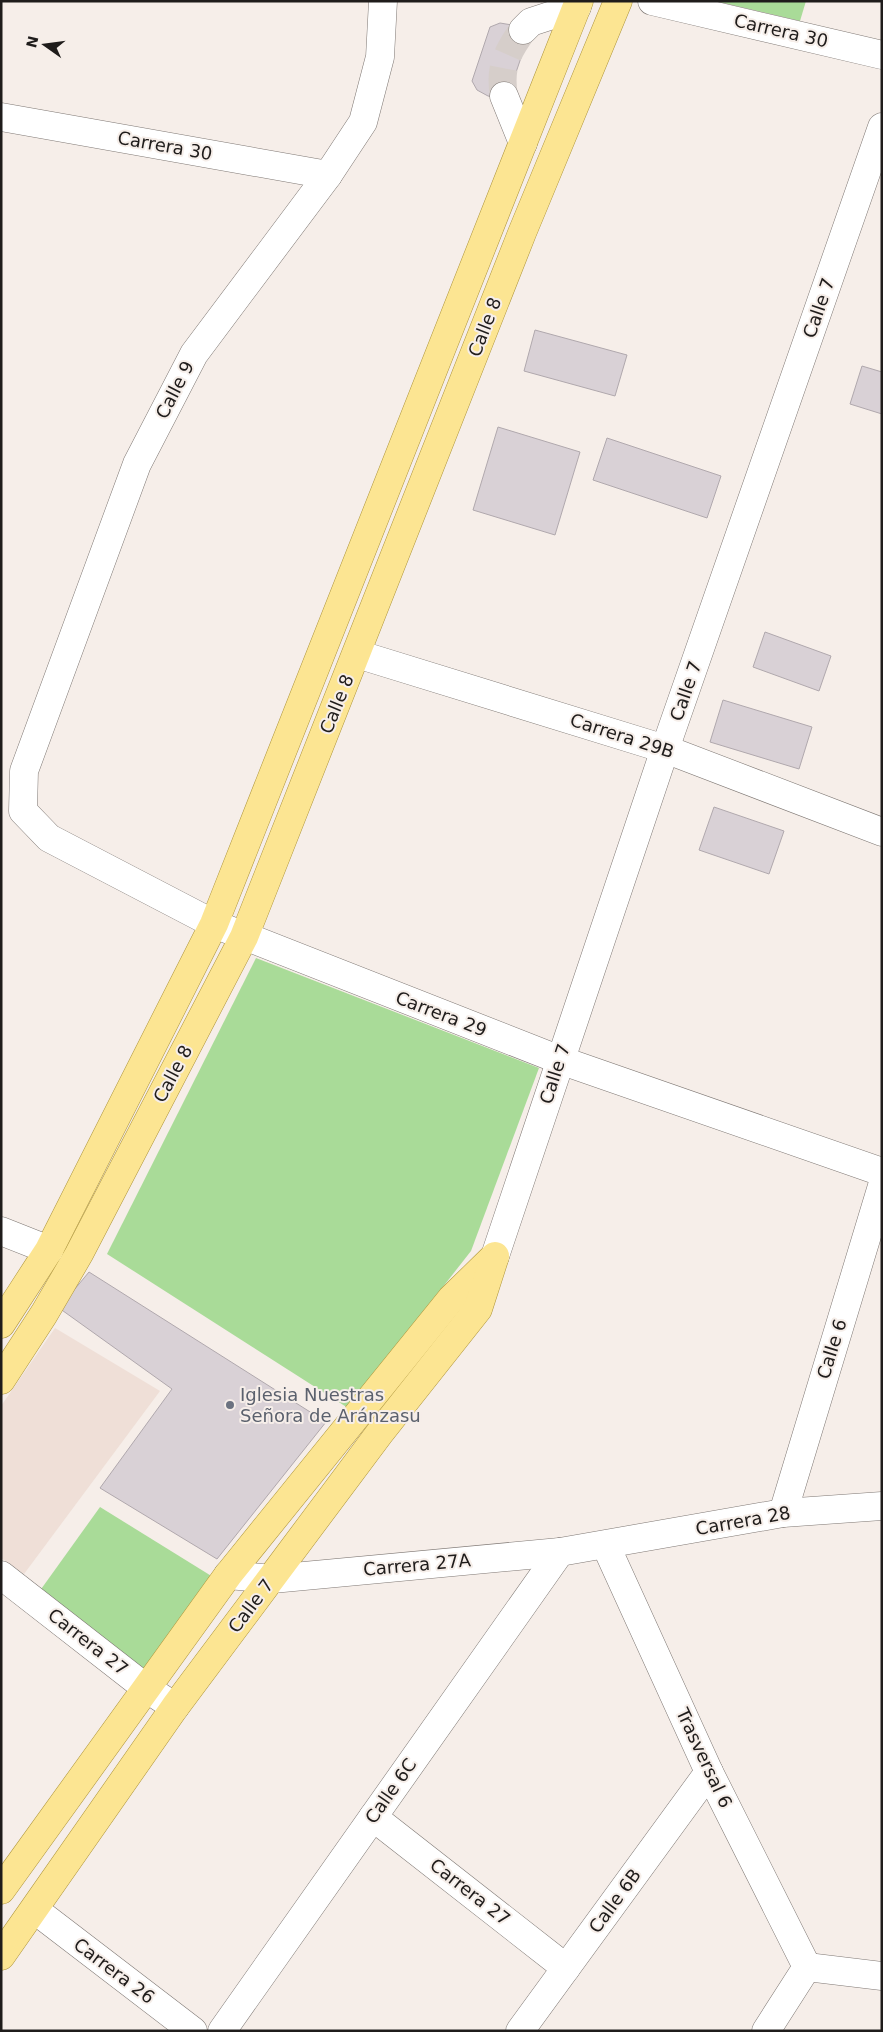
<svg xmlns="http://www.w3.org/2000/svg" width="883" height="2032" viewBox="0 0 883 2032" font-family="'DejaVu Sans',sans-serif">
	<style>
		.built { fill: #efdfd7 }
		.green { fill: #a9db98 }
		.building { fill: #d9d1d6; stroke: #b0a8ad }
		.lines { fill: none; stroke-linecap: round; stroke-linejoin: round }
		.minor-tunnel { stroke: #d6ceca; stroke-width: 28; stroke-dasharray: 28 14; stroke-linecap: butt }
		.minor-casing { stroke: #7f7874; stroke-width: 29 }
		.major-casing { stroke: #ad943a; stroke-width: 29 }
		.minor { stroke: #fff; stroke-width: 28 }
		.major { stroke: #fce592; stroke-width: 28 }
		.worship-dot { fill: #6b7280; stroke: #f6eee9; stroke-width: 2 }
		.labels { text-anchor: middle; stroke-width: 4; stroke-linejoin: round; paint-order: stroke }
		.street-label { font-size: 18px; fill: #1f1c1b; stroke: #f6eee9 }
		.worship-label { font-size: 18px; fill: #5b616d; stroke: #f6eee9; text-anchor: start }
	</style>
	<rect width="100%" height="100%" fill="#f6eee9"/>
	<polygon class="built" points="55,1328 160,1391 24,1574 1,1558 1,1406"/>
	<g class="green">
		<polygon points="715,1 806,1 800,21"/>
		<polygon points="256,958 539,1068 471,1251 348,1408 107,1254"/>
		<polygon points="100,1507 213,1577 143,1673 39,1592"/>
	</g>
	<g class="building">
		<polygon points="500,23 512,25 527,40 509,93 500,98 488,96 477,90 472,81 490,27"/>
		<polygon points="535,330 627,355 615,396 524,371"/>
		<polygon points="862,366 882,372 882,414 850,404"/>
		<polygon points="498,427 580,452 555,535 473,510"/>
		<polygon points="607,438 721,476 707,518 593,480"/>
		<polygon points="765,632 831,656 819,691 753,667"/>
		<polygon points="723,700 812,727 799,769 710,742"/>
		<polygon points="714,807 784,831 769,874 699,850"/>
		<polygon points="89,1272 326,1422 217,1559 100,1488 172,1389 59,1308"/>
	</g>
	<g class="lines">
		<path class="minor-tunnel" d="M 504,96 C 499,68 507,52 523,30"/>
		<g class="minor-casing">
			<g id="minor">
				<polyline points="383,1 380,57 363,122 328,175 194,354 137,464 24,771 23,811 49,838 214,924 560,1060 882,1172"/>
				<polyline points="652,1 882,55"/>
				<polyline points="523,30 531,22 577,7"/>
				<polyline points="504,96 523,143"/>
				<polyline points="1,117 328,175"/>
				<polyline points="357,654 665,749 882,832"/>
				<polyline points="1,1231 49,1250"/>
				<polyline points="495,1256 665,749 882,127"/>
				<polyline points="783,1513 882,1186"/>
				<polyline points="606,1546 709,1772 807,1967"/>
				<polyline points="1,1575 146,1688 175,1707"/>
				<polyline points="228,1575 272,1579 560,1552 783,1513 882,1506"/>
				<polyline points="373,1817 566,1968"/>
				<polyline points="35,1910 193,2031"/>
				<polyline points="807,1967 882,1976"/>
				<polyline points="222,2031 560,1552"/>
				<polyline points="520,2031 709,1772"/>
				<polyline points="766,2031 807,1967"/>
			</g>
		</g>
		<g class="major-casing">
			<g id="major">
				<polyline points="1,1324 49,1250 214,924 579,1"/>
				<polyline points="1,1380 44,1314 79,1254 244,937 522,233 618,1"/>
				<polyline points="1,1890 228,1575 451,1299 492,1259"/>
				<polyline points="1,1956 175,1707 379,1434 478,1309 495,1256"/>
			</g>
		</g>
		<use href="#minor" class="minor"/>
		<use href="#major" class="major"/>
	</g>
	<circle class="worship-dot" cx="230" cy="1405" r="5"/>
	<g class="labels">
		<g class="street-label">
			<text transform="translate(781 31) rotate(13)" y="6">Carrera 30</text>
			<text transform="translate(165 146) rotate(10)" y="6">Carrera 30</text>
			<text transform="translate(819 308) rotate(-71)" y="6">Calle 7</text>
			<text transform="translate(485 327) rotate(-69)" y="6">Calle 8</text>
			<text transform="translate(175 390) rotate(-63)" y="6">Calle 9</text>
			<text transform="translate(686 691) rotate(-71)" y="6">Calle 7</text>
			<text transform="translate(337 704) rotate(-68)" y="6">Calle 8</text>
			<text transform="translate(622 736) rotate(18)" y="6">Carrera 29B</text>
			<text transform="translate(441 1014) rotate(21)" y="6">Carrera 29</text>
			<text transform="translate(173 1074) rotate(-62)" y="6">Calle 8</text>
			<text transform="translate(555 1074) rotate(-72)" y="6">Calle 7</text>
			<text transform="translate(832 1349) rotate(-73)" y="6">Calle 6</text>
			<text transform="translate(743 1521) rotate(-10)" y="6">Carrera 28</text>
			<text transform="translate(417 1565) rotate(-5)" y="6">Carrera 27A</text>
			<text transform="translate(251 1606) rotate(-53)" y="6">Calle 7</text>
			<text transform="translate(88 1642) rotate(38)" y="6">Carrera 27</text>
			<text transform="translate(704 1758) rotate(65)" y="6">Trasversal 6</text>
			<text transform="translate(391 1791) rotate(-55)" y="6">Calle 6C</text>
			<text transform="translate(470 1892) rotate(38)" y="6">Carrera 27</text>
			<text transform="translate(615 1901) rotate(-54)" y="6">Calle 6B</text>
			<text transform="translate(114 1971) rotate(37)" y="6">Carrera 26</text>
		</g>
		<g class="worship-label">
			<text x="240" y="1401">Iglesia Nuestras<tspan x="240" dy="21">Señora de Aránzasu</tspan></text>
		</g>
	</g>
	<rect width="883" height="2032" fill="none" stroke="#1f1c1b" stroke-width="5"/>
	<g transform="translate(45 45) rotate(284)" stroke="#f6eee9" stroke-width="4" paint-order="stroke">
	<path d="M0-4L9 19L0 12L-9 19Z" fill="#1f1c1b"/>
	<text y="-8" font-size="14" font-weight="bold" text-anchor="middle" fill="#1f1c1b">N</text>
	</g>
</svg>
